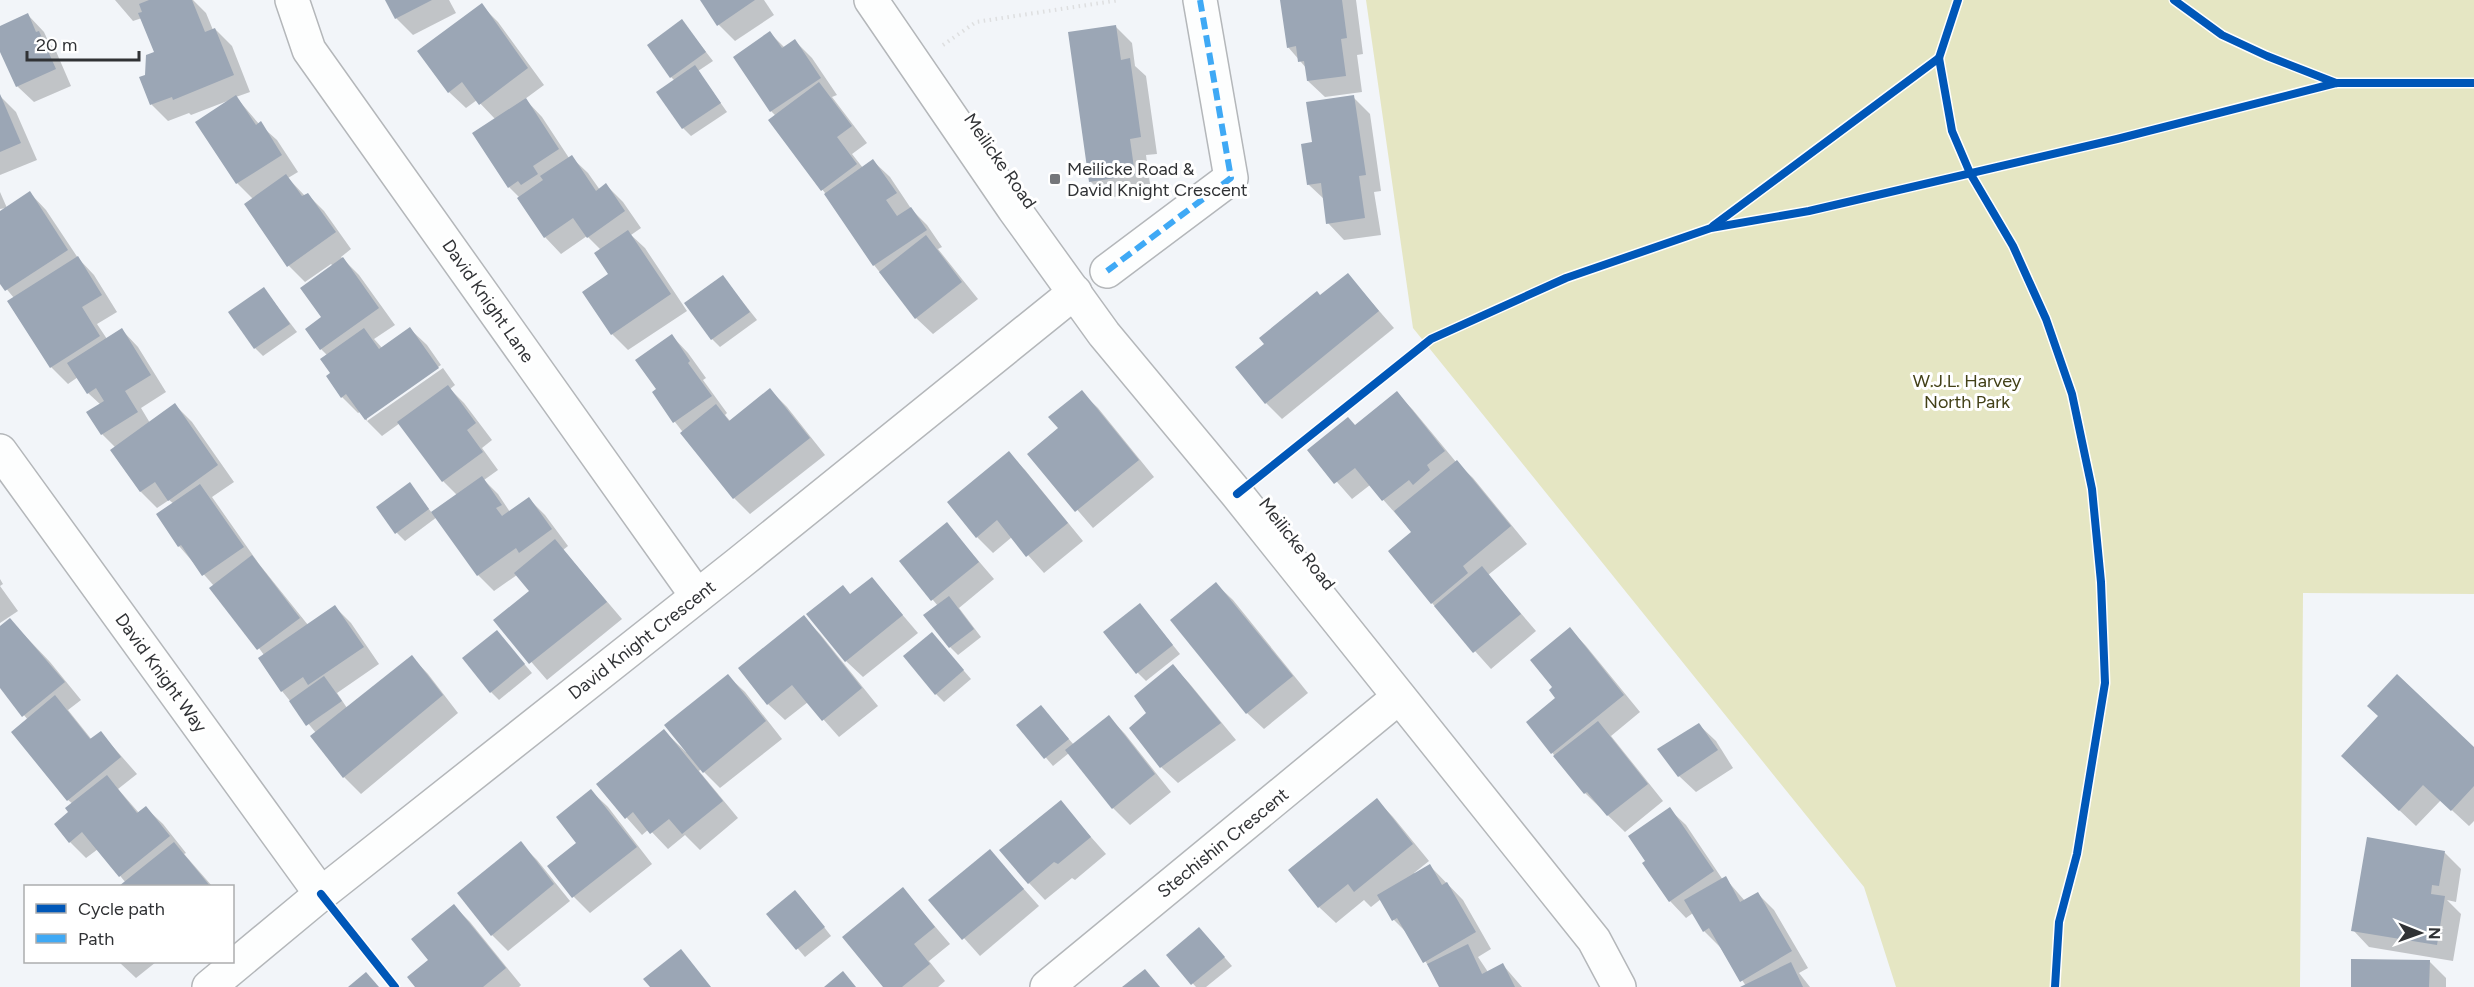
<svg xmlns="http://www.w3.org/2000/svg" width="2474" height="987" viewBox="0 0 2474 987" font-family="Figtree,sans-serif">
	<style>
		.green { fill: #e5e6c3 }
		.shadow { fill: #0003 }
		.building { fill: #9ba6b5 }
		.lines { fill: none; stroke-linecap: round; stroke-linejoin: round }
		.street-casing { stroke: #b4b7ba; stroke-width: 36 }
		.secondary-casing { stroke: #b4b7ba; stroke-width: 36 }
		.path { stroke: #dedfe0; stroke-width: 4; stroke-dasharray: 1.5 4.5; stroke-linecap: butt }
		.street { stroke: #fdfefe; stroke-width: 33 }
		.secondary { stroke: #fdfefe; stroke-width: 33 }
		.quiet { stroke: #3fa9f5; stroke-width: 6; stroke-dasharray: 12 6; stroke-linecap: butt }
		.cycleway-casing { stroke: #fff; stroke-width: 11 }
		.cycleway { stroke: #0057b8; stroke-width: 8 }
		.poi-dot { fill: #74767a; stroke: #fff; stroke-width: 2 }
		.labels { text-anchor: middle; stroke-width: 6; stroke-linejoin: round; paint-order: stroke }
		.street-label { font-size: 18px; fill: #303235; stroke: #fff }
		.poi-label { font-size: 18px; fill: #303235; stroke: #fff; text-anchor: start }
		.park-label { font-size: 18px; fill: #424017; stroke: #fff }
	</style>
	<rect width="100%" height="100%" fill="#f2f5f9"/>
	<polygon class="green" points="1366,0 2474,0 2474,594 2303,593 2300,987 1896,987 1864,887 1413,328"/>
	<g class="shadow">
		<polygon points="115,0 193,0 206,13 213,30 215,29 232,46 250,92 236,97 259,124 277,140 298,172 288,178 305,196 307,194 324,211 351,249 341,257 359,275 395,325 374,339 383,349 410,329 427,345 441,365 367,417 367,421 360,412 358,413 342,397 327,355 321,349 323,318 333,266 331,264 305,282 289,266 253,199 237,183 230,100 191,115 189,113 168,121 152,105 141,78 147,76 156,52 142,18 133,21"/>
		<polygon points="387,0 449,0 456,13 413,35 396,18"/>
		<polygon points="701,0 764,0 774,15 735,41 719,25"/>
		<polygon points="1281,0 1356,0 1363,54 1357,55 1362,92 1325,97 1308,81 1307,69 1288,47"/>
		<polygon points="481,5 498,22 544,85 525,99 542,117 569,158 571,157 588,173 600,190 606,185 623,202 641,228 631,235 645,248 687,311 628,350 612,334 610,275 601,250 587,236 561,254 545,237 520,198 509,187 496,120 477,100 466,108 449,92"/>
		<polygon points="28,15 44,32 49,43 55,49 71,86 34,102 17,86 0,48 0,28"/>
		<polygon points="682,21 713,61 698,71 727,112 691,136 683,128 675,81 671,77"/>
		<polygon points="1115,26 1132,43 1135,66 1146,76 1157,154 1146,155 1151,191 1107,198 1090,181"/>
		<polygon points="770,33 785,48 795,41 812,58 837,95 832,97 867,143 852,154 863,168 873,161 890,177 912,210 927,225 942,247 938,249 978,299 933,334 916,318 874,265 825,193 770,120 776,116 771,111"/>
		<polygon points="0,96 16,112 37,160 0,175"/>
		<polygon points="1353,97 1370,114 1381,191 1374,192 1381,235 1344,240 1328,223 1325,200 1308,184 1314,144"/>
		<polygon points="0,192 7,208 30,193 46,210 78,258 94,275 117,312 97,324 107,339 122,330 138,347 166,392 141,408 150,423 175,405 192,422 234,482 212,497 259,564 308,625 335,607 351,623 379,664 337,693 347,708 412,657 428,674 458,713 361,794 344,777 312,737 316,733 282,691 264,655 214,586 179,546 158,515 174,504 169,500 157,508 141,492 112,450 115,447 102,434 88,413 101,405 88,393 78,377 68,384 51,367 14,298 0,281 0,212 6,208 0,209"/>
		<polygon points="1348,275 1394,328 1282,419 1266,403 1320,297"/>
		<polygon points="723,277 757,320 720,347 712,339"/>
		<polygon points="264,289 297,332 263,356 255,348"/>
		<polygon points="672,336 688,353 706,378 703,380 727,413 725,415 731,422 770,390 787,407 825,455 750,514 734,498 675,422 658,390"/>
		<polygon points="443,368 455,385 450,389 464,403 492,440 482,448 498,470 484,480 498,494 510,512 529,499 545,515 568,546 563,550 622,619 547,680 495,620 531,592 517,575 494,591 478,575 437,517 405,541 397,533 409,484 432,513 457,495 443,481 400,423 382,436 367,421"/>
		<polygon points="1081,392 1098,408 1154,477 1093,528 1029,454 1060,429"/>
		<polygon points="1397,393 1413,410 1456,462 1473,478 1527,544 1488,575 1536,631 1491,669 1432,603 1413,533 1370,485 1352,499 1309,450 1356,427"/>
		<polygon points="1009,454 1025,470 1083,541 1044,573 1012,537 993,553 977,537"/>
		<polygon points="947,524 994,579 959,608 981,637 958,655 950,647 938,606 901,562"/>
		<polygon points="0,579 3,584 0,586 18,611 0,623"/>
		<polygon points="872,579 918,633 863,677 846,661"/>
		<polygon points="1216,584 1233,600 1308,693 1264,729 1247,713"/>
		<polygon points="1147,613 1180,654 1146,681 1138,673"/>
		<polygon points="803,617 820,634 878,706 839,737 808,702 785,720 768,704"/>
		<polygon points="10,620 50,662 81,700 68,710 92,740 101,733 137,774 118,789 139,813 146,808 163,824 186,853 184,854 212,886 122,886 126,883 98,849 86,858 70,842 70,813 73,804 68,800 28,720 0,686 0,628"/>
		<polygon points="1570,629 1586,646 1640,712 1611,736 1663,801 1625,832 1585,793 1528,723 1557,698 1554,687"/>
		<polygon points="932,634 971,679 944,702 936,694"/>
		<polygon points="504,640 532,673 499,700 491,692"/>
		<polygon points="1173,666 1189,683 1236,740 1178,783 1161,767 1149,714"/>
		<polygon points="728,676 745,692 782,739 720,788 701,769 699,771 738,818 700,850 685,835 668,849 649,829 642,835 598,785 664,731 686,752"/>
		<polygon points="1041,707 1074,745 1109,717 1125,734 1171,792 1130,825 1113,808 1069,753 1053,766 1019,726"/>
		<polygon points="1699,725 1716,741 1733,768 1696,792 1679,776"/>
		<polygon points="2474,749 2474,821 2469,826 2441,800 2416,826 2359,772"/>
		<polygon points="591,791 608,807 652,864 590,913 574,897 549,866 578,843"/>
		<polygon points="1377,800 1393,817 1429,861 1414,873 1415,874 1430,866 1463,900 1491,949 1478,957 1488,972 1503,965 1522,987 1441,987 1410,936 1394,920 1381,899 1371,907 1364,900 1336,923 1319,907"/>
		<polygon points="1060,802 1106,854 1075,880 1072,878 1045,900 1029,883"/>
		<polygon points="1669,809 1686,825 1723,880 1725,878 1745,901 1758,894 1774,910 1808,968 1799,973 1810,987 1743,987 1746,986 1720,947 1704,931 1693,913 1686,918 1670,901"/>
		<polygon points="520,843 537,860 570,901 508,951 492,935"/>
		<polygon points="990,851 1039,906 980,956 930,900"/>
		<polygon points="2444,852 2461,869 2456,902 2447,900 2461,914 2453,961 2369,947 2353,930"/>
		<polygon points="903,889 950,944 929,961 945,981 938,987 885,987"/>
		<polygon points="803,900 831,936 805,957 768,914"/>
		<polygon points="454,906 470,922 521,985 519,987 417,987"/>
		<polygon points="1207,937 1232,966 1206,987 1196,987 1168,955"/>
		<polygon points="2429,961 2446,978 2446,987 2352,987"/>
		<polygon points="119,962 156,962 136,978"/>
	</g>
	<g class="building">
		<polygon points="149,0 192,0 205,32 215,28 234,75 173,100 172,97 150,105 139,77 145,75 146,55 154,52 138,13 142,12 139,4"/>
		<polygon points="385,0 432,0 395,19"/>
		<polygon points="700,0 755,0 717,26"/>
		<polygon points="1280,0 1342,0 1347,38 1341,39 1346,76 1307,81 1304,61 1298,62 1296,46 1287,48"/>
		<polygon points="482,3 528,68 479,105 462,82 448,93 417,51"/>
		<polygon points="28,13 36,32 39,31 56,69 16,87 0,52 0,26"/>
		<polygon points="682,19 706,52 670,78 647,45"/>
		<polygon points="1116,25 1121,60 1130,58 1141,137 1130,139 1135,175 1089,182 1068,32"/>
		<polygon points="770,31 782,48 795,39 821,78 770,112 733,57"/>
		<polygon points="695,65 721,103 682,129 656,92"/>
		<polygon points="819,82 852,126 837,137 857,164 821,191 768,120"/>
		<polygon points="0,94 21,143 0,152"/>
		<polygon points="236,95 256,125 261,121 282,155 236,184 195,122"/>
		<polygon points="1354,95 1366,175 1359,176 1365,218 1326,224 1321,183 1307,185 1301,144 1312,142 1306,102"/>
		<polygon points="526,98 559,149 533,166 538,174 521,185 518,181 508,188 472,133"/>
		<polygon points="572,155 596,191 606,183 625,211 587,238 573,218 544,238 517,198 543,180 540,176"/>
		<polygon points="873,159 897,193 886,200 897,216 911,207 927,230 873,266 824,194"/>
		<polygon points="286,174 302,196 308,193 336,232 287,267 244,204"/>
		<polygon points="30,191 68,250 5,291 0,284 0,211"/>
		<polygon points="628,230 671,294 611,335 582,292 608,274 594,253"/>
		<polygon points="926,235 962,282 915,319 879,272"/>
		<polygon points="78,256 102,295 82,307 100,336 50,368 7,301"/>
		<polygon points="343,257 379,308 320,350 305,329 321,317 300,288"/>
		<polygon points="1348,273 1379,311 1265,404 1235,367 1264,344 1259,338 1317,291 1320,295"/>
		<polygon points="723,275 750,312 711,340 684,303"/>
		<polygon points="264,287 290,324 254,349 228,312"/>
		<polygon points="410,327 439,368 365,420 346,394 341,398 326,376 330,373 320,359 364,328 379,349"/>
		<polygon points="122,328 151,375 125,391 138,412 101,435 86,412 104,401 96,388 87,394 67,363"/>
		<polygon points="672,334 690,361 688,363 712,396 673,423 652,392 656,389 635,360"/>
		<polygon points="448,385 476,423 467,430 483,452 442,482 397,422"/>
		<polygon points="770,388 810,438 733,499 680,433 716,404 729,421"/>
		<polygon points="1082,390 1139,460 1075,512 1027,454 1058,428 1048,417"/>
		<polygon points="1397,391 1445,451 1427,465 1430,470 1413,485 1409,480 1382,501 1355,468 1334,484 1307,450 1348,417 1355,425"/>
		<polygon points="175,403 218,465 168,501 155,482 140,492 110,450"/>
		<polygon points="1009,451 1068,523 1026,557 997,520 976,538 947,502"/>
		<polygon points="1457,460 1511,526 1463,566 1468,573 1431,604 1388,551 1411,532 1394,511"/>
		<polygon points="482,476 502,505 496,508 502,516 529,497 552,529 519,553 516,548 477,576 431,512"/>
		<polygon points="410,482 429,509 395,534 376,507"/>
		<polygon points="200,484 244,547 202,576 181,545 178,547 156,514"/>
		<polygon points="947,522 979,562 931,601 899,561"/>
		<polygon points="555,539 607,602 529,664 493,620 529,591 514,573"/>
		<polygon points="252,555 300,618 257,650 209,588"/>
		<polygon points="1482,566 1521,614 1473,653 1434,606"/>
		<polygon points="872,577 903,615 845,662 806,614 843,585 850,594"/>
		<polygon points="1216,582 1293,676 1246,714 1170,620"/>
		<polygon points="949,596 974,629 949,648 923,615"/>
		<polygon points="1140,603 1173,645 1136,674 1103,632"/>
		<polygon points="335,605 364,647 308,685 303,677 281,692 258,658"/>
		<polygon points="804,615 862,688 822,721 792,685 767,705 738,668"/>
		<polygon points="10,618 65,682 22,717 0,688 0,626"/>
		<polygon points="1570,627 1624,695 1551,754 1526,722 1555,698 1549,690 1552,687 1530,660"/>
		<polygon points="497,630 525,664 490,693 462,658"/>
		<polygon points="932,632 964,670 935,695 903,656"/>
		<polygon points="412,655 443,695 343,778 310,736"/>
		<polygon points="1173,664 1221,723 1160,768 1129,728 1146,713 1134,696"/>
		<polygon points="728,674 766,721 703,773 664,725"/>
		<polygon points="2397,674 2474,747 2474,786 2451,811 2423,785 2399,811 2341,756 2378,716 2367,706"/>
		<polygon points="324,676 342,701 306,726 289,701"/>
		<polygon points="55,695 90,739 101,731 121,757 67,801 11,732"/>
		<polygon points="1041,705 1069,739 1044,759 1016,725"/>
		<polygon points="1109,715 1155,774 1112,809 1065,750"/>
		<polygon points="1598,721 1648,784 1607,816 1587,792 1584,794 1553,756"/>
		<polygon points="1699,723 1718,750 1678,777 1657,749"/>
		<polygon points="664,729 723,801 682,834 669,819 650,834 633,812 625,819 596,784"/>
		<polygon points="107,775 137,813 146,806 170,836 119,877 82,832 69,843 54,824 68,812 65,808"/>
		<polygon points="591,789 637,847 572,898 547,866 576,843 556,817"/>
		<polygon points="1377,798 1413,844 1354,892 1348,884 1318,908 1288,870"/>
		<polygon points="1061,800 1091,837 1058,864 1054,862 1028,884 999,850"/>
		<polygon points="1670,807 1714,871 1669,902 1642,863 1645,861 1628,836"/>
		<polygon points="2367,837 2445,851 2439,886 2432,885 2431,894 2445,896 2437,945 2351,931"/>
		<polygon points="521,841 554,884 491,936 457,893"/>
		<polygon points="174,842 210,886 119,886"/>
		<polygon points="990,849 1024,889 962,940 928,900"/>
		<polygon points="1430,864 1442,885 1447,882 1476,932 1423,963 1397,918 1392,921 1377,895"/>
		<polygon points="1726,876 1740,902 1758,892 1792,951 1740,982 1709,928 1703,932 1684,900"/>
		<polygon points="903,887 935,927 914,944 930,964 902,987 883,987 842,937"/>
		<polygon points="795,890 825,927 796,950 766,914"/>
		<polygon points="454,904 506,968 483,987 415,987 407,977 428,960 411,939"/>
		<polygon points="1199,927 1225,957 1191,985 1166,955"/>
		<polygon points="1468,944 1482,974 1503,963 1515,987 1439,987 1427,964"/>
		<polygon points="681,949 711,987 650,987 643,979"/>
		<polygon points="2351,959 2430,960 2429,987 2351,987"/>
		<polygon points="1791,962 1803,987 1740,987"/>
		<polygon points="1145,969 1160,987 1122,987"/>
		<polygon points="843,971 856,987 824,987"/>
		<polygon points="366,972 379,987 348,987"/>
	</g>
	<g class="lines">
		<g class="street-casing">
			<g id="street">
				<polyline points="292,0 309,50 697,596"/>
				<polyline points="1107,271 1231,178 1200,0"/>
				<polyline points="0,451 321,894"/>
				<polyline points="209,987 321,894 738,564 1075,292"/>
				<polyline points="1047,987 1399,697"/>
			</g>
		</g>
		<g class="secondary-casing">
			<polyline id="secondary" points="871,0 1014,209 1104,334 1237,494 1594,940 1619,987"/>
		</g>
		<polyline class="path" points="943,45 976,22 1120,0"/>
		<use href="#street" class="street"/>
		<use href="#secondary" class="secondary"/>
		<polyline class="quiet" points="1107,271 1231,178 1200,0"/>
		<g class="cycleway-casing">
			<g id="cycleway">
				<polyline points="1958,0 1939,58 1952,131 1970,173 2013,246 2046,319 2072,394 2092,489 2101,582 2105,683 2077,854 2059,922 2055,987"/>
				<polyline points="2174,0 2222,35 2267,56 2336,83"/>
				<polyline points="1713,226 1939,58"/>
				<polyline points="1237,494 1431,339 1566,278 1711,228 1809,211 2117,139 2336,83 2474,83"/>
				<polyline points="321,894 395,987"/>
			</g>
		</g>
		<use href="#cycleway" class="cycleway"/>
	</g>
	<rect class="poi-dot" x="1049" y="173" width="12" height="12" rx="3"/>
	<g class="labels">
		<g class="street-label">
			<text transform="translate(1000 161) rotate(55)" y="6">Meilicke Road</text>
			<text transform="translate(488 301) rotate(55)" y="6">David Knight Lane</text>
			<text transform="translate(1297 544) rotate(52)" y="6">Meilicke Road</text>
			<text transform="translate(642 640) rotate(-38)" y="6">David Knight Crescent</text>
			<text transform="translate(161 673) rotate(54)" y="6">David Knight Way</text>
			<text transform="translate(1223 843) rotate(-39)" y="6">Stechishin Crescent</text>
		</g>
		<g class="poi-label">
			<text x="1067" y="175">Meilicke Road &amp;<tspan x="1067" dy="21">David Knight Crescent</tspan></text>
		</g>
		<g class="park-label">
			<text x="1967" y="387">W.J.L. Harvey<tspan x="1967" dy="21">North Park</tspan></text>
		</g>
	</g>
	<rect x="24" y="885" width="210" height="78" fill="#ffffff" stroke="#acadae" stroke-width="1.5"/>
	<rect x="36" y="904" width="30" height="9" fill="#0057b8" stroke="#acadae" stroke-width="1.5"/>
	<text x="78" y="915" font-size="18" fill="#303235">Cycle path</text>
	<rect x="36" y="934" width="30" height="9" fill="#3fa9f5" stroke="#acadae" stroke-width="1.5"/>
	<text x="78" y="945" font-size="18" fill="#303235">Path</text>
	<g transform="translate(2420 933) rotate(91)" stroke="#ffffff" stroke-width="4.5" paint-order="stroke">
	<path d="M0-4.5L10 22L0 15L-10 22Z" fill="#303235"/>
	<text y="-9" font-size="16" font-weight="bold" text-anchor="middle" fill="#303235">N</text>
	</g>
	<path d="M27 51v9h112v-9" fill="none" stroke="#303235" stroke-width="3"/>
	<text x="36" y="51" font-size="18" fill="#303235" stroke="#ffffff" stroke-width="4.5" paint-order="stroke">20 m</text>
</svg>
